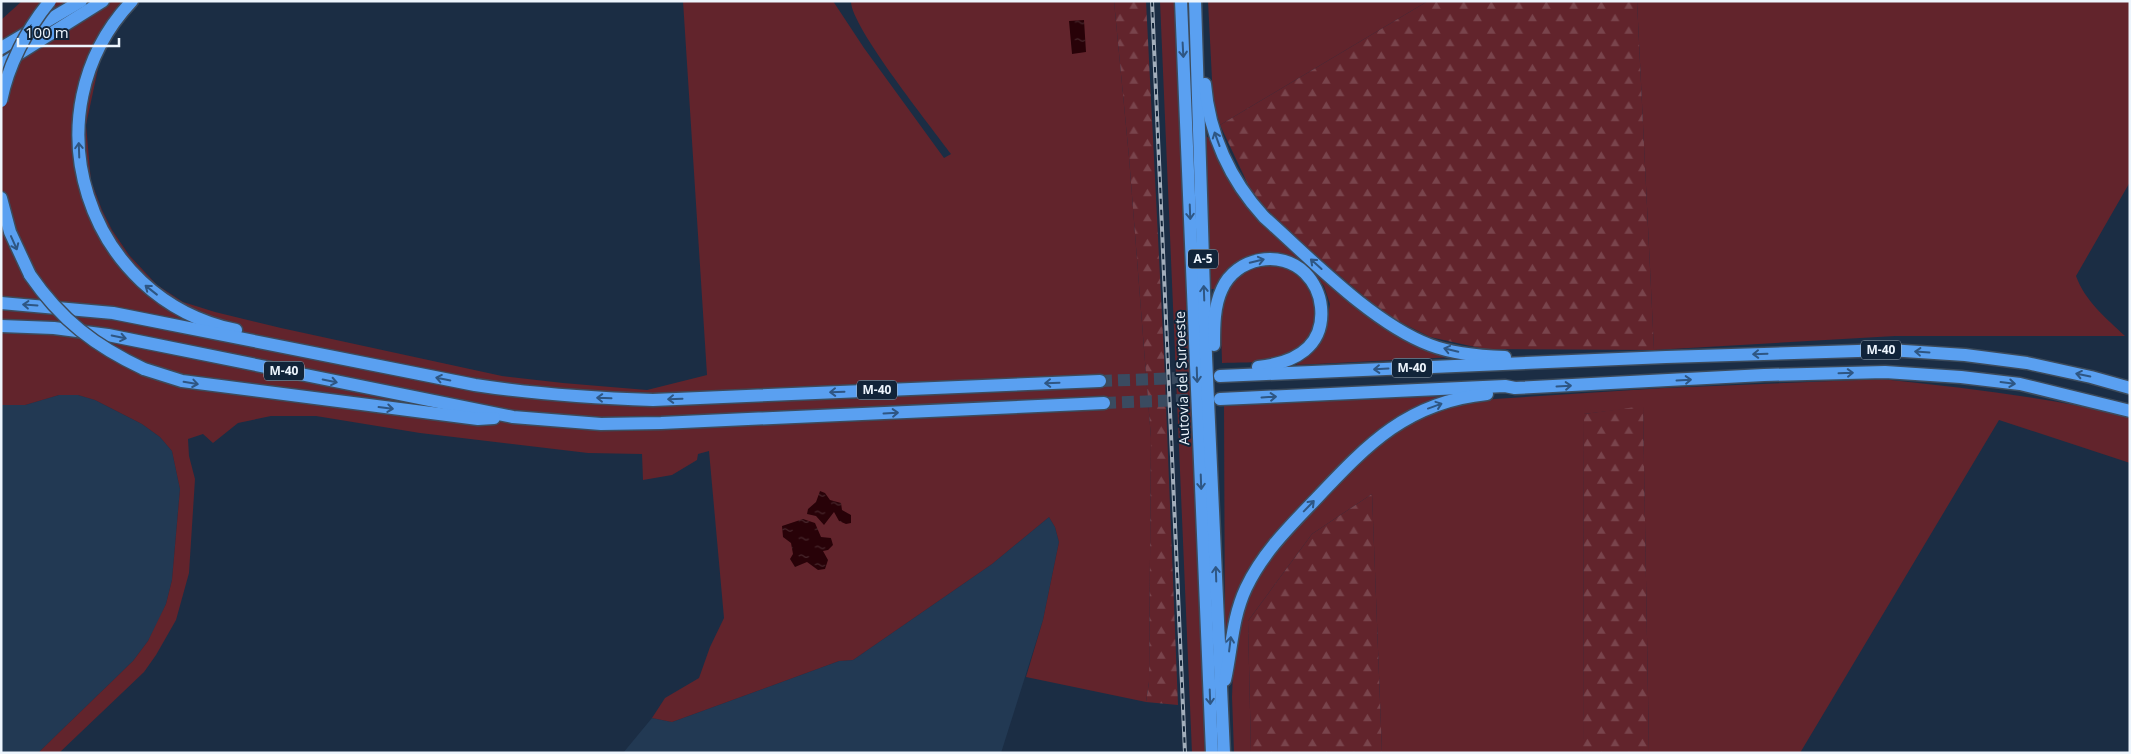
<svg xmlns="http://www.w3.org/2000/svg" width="2131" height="754" viewBox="0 0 2131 754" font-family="'Open Sans',sans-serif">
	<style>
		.built { fill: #223953 }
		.green { fill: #62242c }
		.forest { fill: url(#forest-firs) }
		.water { fill: url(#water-ripples) }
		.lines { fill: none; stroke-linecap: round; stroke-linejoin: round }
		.highway-tunnel { stroke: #3a4b60; stroke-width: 12; stroke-dasharray: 12 6; stroke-linecap: butt }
		.highway-casing { stroke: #3c4b5c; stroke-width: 15 }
		.highway { stroke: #5aa0f1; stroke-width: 12 }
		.rail-casing { stroke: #a3aebb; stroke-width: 4 }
		.rail { stroke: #112439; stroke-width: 2; stroke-dasharray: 5.5; stroke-linecap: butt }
		.highway-bridge-casing { stroke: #3c4b5c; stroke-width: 15; stroke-linecap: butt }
		.highway-bridge { stroke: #5aa0f1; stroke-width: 12 }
		.oneway { stroke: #2e5683 }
		.labels { text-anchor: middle; stroke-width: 4; stroke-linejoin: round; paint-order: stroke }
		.shield { fill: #112439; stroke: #abb6c2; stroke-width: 1 }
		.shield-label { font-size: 12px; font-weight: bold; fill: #edf5fd }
		.street-label { font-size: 14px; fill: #edf5fd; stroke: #112439 }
	</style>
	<defs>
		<pattern id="forest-firs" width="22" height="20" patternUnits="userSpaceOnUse" patternTransform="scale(1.25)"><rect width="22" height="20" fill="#62242c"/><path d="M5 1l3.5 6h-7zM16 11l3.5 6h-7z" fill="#79444c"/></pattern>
		<pattern id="water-ripples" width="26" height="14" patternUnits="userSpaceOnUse" patternTransform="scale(1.25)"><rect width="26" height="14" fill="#280208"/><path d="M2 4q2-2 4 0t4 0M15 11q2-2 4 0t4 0" fill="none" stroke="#48282d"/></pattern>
	</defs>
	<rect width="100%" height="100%" fill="#1b2d44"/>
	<g class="built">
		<polygon points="59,395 78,395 95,400 142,424 160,437 172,451 180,489 172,580 166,604 158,622 148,641 133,661 38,753 1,753 1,405 25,405"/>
		<polygon points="1049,517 1055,527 1059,542 1043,620 1001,753 623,753 652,718 672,722 839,661 853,660 992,564"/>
	</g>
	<g class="green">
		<path d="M 22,1 L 139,1 L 128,14 L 108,44 L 99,64 L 86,125 L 91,181 L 102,210 L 112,230 L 129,255 L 157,285 L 183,302 L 215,312 L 281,328 L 502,376 L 563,383 L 647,390 L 707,375 L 683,1 L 833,1 L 864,48 L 944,158 L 951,154 C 933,129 850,26 851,1 L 1114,1 L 1129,157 L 1151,438 L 1149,682 L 1146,702 L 1026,677 L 1043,620 L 1059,542 L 1055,527 L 1049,517 L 992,564 L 853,660 L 839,661 L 672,722 L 652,718 L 665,698 L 699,678 L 710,647 L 724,618 L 709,451 L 698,454 L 697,460 L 672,475 L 643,480 L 642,454 L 588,453 L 420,433 L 316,416 L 271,416 L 238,423 L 213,443 L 203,434 L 188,439 L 189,456 L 195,479 L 189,573 L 176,620 L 156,655 L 144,672 L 59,753 L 38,753 L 133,661 L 148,641 L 166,604 L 172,580 L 180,489 L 172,451 L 160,437 L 142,424 L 95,400 L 78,395 L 59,395 L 25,405 L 1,405 L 1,20 Z"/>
		<polygon points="1160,1 1175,1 1205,753 1192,753"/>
		<polygon points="1208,1 1428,1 1220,125 1213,99"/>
		<path d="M 1637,1 L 2130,1 L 2130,182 L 2076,276 C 2085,301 2106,318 2125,336 L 1895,336 L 1654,350 Z"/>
		<polygon points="1203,134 1209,138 1225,174 1249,208 1277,238 1337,290 1455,357 1296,365 1312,353 1325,331 1330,304 1324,286 1310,271 1291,257 1276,253 1263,253 1244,259 1229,267 1215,289 1211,289"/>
		<path d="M 1269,264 C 1275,265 1283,265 1288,268 C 1320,286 1327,339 1290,355 C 1270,364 1243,362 1222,363 C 1222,336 1215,298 1237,277 C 1245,270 1259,267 1269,264 Z"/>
		<path d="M 1882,379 C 1965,388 2048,397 2130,417 L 2130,463 L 1999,420 L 1800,753 L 1649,753 L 1643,407 L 1584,414 L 1583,753 L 1382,753 L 1372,494 L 1312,534 L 1248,621 L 1251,753 L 1234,753 L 1232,697 L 1234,645 L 1251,588 L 1277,547 L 1356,464 L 1394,432 L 1436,410 L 1479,400 L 1664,388 Z"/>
		<polygon points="1448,396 1385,425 1361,444 1308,498 1258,555 1230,617 1225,659 1224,405"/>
	</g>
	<g class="forest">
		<polygon points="1114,1 1146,1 1164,355 1178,705 1146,702 1149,682 1151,438 1129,157"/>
		<polygon points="1428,1 1637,1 1654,350 1484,349 1430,337 1386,315 1293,236 1253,195 1220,125"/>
		<polygon points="1643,406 1649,753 1583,753 1584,414"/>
		<polygon points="1372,494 1382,753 1251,753 1248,621 1312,534"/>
	</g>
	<g class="water">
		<polygon points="1084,20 1086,52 1072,54 1069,21"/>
		<polygon points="820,491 825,493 830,500 841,503 842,510 851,515 851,523 846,524 839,521 834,512 824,525 816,516 807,514 808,509 816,502"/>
		<polygon points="803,519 815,523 821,537 831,538 833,545 828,550 823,551 828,560 825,569 818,570 807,562 795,567 790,559 793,554 791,543 783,537 782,526"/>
	</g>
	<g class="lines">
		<g class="highway-tunnel">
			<polyline points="1100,381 1207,377"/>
			<polyline points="1104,403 1209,399"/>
		</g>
		<g class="highway-casing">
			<g id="highway">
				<path d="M 132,1 C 26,113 86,299 236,330"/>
				<polyline points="1181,1 1212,753"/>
				<polyline points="1195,1 1206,356 1224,753"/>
				<polyline points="1,48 81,1"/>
				<polyline points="1,65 103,1"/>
				<path d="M 1205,84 C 1209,134 1230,180 1264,217 C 1311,259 1372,323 1430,345 C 1453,354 1480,356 1505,357"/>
				<polyline points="1,198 10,232 30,275"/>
				<path d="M 1,303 L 113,313 L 475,385 C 534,394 593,398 653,400 L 1100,381"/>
				<polyline points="1,326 54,328 108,335 513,417 601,424 661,423 1104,403"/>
				<path d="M 1214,345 C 1214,326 1214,306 1222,289 C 1236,257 1281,249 1305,273 C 1314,282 1320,295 1321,307 C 1325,347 1294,363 1258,367"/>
				<polyline points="144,369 182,381 478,419 494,418"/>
				<polyline points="1220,376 1666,357 1889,350 1965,355 2027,363 2091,377 2130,388"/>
				<polyline points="1220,399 1505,386 1515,388 1764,375 1885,372 1961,377 2020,384 2130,411"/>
				<path d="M 1225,680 C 1232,648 1232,618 1246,588 C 1262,554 1288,528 1314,501 C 1366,446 1406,402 1487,394"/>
			</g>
		</g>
		<use href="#highway" class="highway"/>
		<g class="rail-casing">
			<polyline id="rail" points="1152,1 1185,753"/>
		</g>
		<use href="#rail" class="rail"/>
		<g class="highway-bridge-casing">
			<g id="highway-bridge">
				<path d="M 1,101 C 8,65 27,29 50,1"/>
				<path d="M 30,275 C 61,320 95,346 144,369"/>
			</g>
		</g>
		<use href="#highway-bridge" class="highway-bridge"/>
	</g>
	<defs><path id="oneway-shaft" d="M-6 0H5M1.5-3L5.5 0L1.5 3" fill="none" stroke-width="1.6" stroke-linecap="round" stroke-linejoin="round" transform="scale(1.25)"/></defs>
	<g class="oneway">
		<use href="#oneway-shaft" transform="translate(1183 50) rotate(87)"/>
		<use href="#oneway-shaft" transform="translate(1217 139) rotate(-110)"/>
		<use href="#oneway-shaft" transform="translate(79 150) rotate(-92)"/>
		<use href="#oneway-shaft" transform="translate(1190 212) rotate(88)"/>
		<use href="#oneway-shaft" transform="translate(14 243) rotate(66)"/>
		<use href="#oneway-shaft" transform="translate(1257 261) rotate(-14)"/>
		<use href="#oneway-shaft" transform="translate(1316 264) rotate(-138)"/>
		<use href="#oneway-shaft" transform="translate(151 290) rotate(-142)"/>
		<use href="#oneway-shaft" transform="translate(1204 293) rotate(-92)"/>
		<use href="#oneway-shaft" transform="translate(30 305) rotate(-176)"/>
		<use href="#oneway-shaft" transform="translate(119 337) rotate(12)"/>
		<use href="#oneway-shaft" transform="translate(1451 350) rotate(-166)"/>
		<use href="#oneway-shaft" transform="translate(1922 352) rotate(-176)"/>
		<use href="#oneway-shaft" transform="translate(1760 354) rotate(178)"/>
		<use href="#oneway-shaft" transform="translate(1381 369) rotate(177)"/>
		<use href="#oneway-shaft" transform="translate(1846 373) rotate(-2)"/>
		<use href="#oneway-shaft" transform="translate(1197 375) rotate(88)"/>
		<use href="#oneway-shaft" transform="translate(2083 375) rotate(-168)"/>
		<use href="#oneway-shaft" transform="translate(443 379) rotate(-169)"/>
		<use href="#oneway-shaft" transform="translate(1684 380) rotate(-3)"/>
		<use href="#oneway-shaft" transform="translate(330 381) rotate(12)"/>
		<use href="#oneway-shaft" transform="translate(191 383) rotate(9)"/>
		<use href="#oneway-shaft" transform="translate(1052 383) rotate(178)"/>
		<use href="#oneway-shaft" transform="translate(2008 383) rotate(7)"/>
		<use href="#oneway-shaft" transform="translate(1564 386) rotate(-3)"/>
		<use href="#oneway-shaft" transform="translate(837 392) rotate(178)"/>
		<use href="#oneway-shaft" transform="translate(1269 397) rotate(-3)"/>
		<use href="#oneway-shaft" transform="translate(604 398) rotate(-178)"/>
		<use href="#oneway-shaft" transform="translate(675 399) rotate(178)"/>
		<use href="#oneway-shaft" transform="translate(1435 406) rotate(-20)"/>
		<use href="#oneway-shaft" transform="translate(386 408) rotate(7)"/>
		<use href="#oneway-shaft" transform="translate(891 413) rotate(-3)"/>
		<use href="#oneway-shaft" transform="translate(1201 482) rotate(88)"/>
		<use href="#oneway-shaft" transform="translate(1309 506) rotate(-46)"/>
		<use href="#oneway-shaft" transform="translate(1216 574) rotate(-92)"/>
		<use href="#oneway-shaft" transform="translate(1230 644) rotate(-83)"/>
		<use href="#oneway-shaft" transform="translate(1210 697) rotate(88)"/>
	</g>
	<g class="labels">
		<g class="shield">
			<rect x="1188" y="249.5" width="30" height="19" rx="4"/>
			<rect x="1861" y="340.5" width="40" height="19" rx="4"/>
			<rect x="1392" y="358.5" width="40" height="19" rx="4"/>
			<rect x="264" y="361.5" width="40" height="19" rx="4"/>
			<rect x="857" y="380.5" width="40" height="19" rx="4"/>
		</g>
		<g class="shield-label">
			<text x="1203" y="263">A-5</text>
			<text x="1881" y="354">M-40</text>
			<text x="1412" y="372">M-40</text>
			<text x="284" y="375">M-40</text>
			<text x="877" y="394">M-40</text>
		</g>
		<g class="street-label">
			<text transform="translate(1182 378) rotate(-92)" y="5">Autovía del Suroeste</text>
		</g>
	</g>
	<rect width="2131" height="754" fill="none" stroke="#edf5fd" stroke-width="5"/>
	<path d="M18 38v8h101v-8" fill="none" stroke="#edf5fd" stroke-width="2.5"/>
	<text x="25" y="38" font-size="15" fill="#edf5fd" stroke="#112439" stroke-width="4" paint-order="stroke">100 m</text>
</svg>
